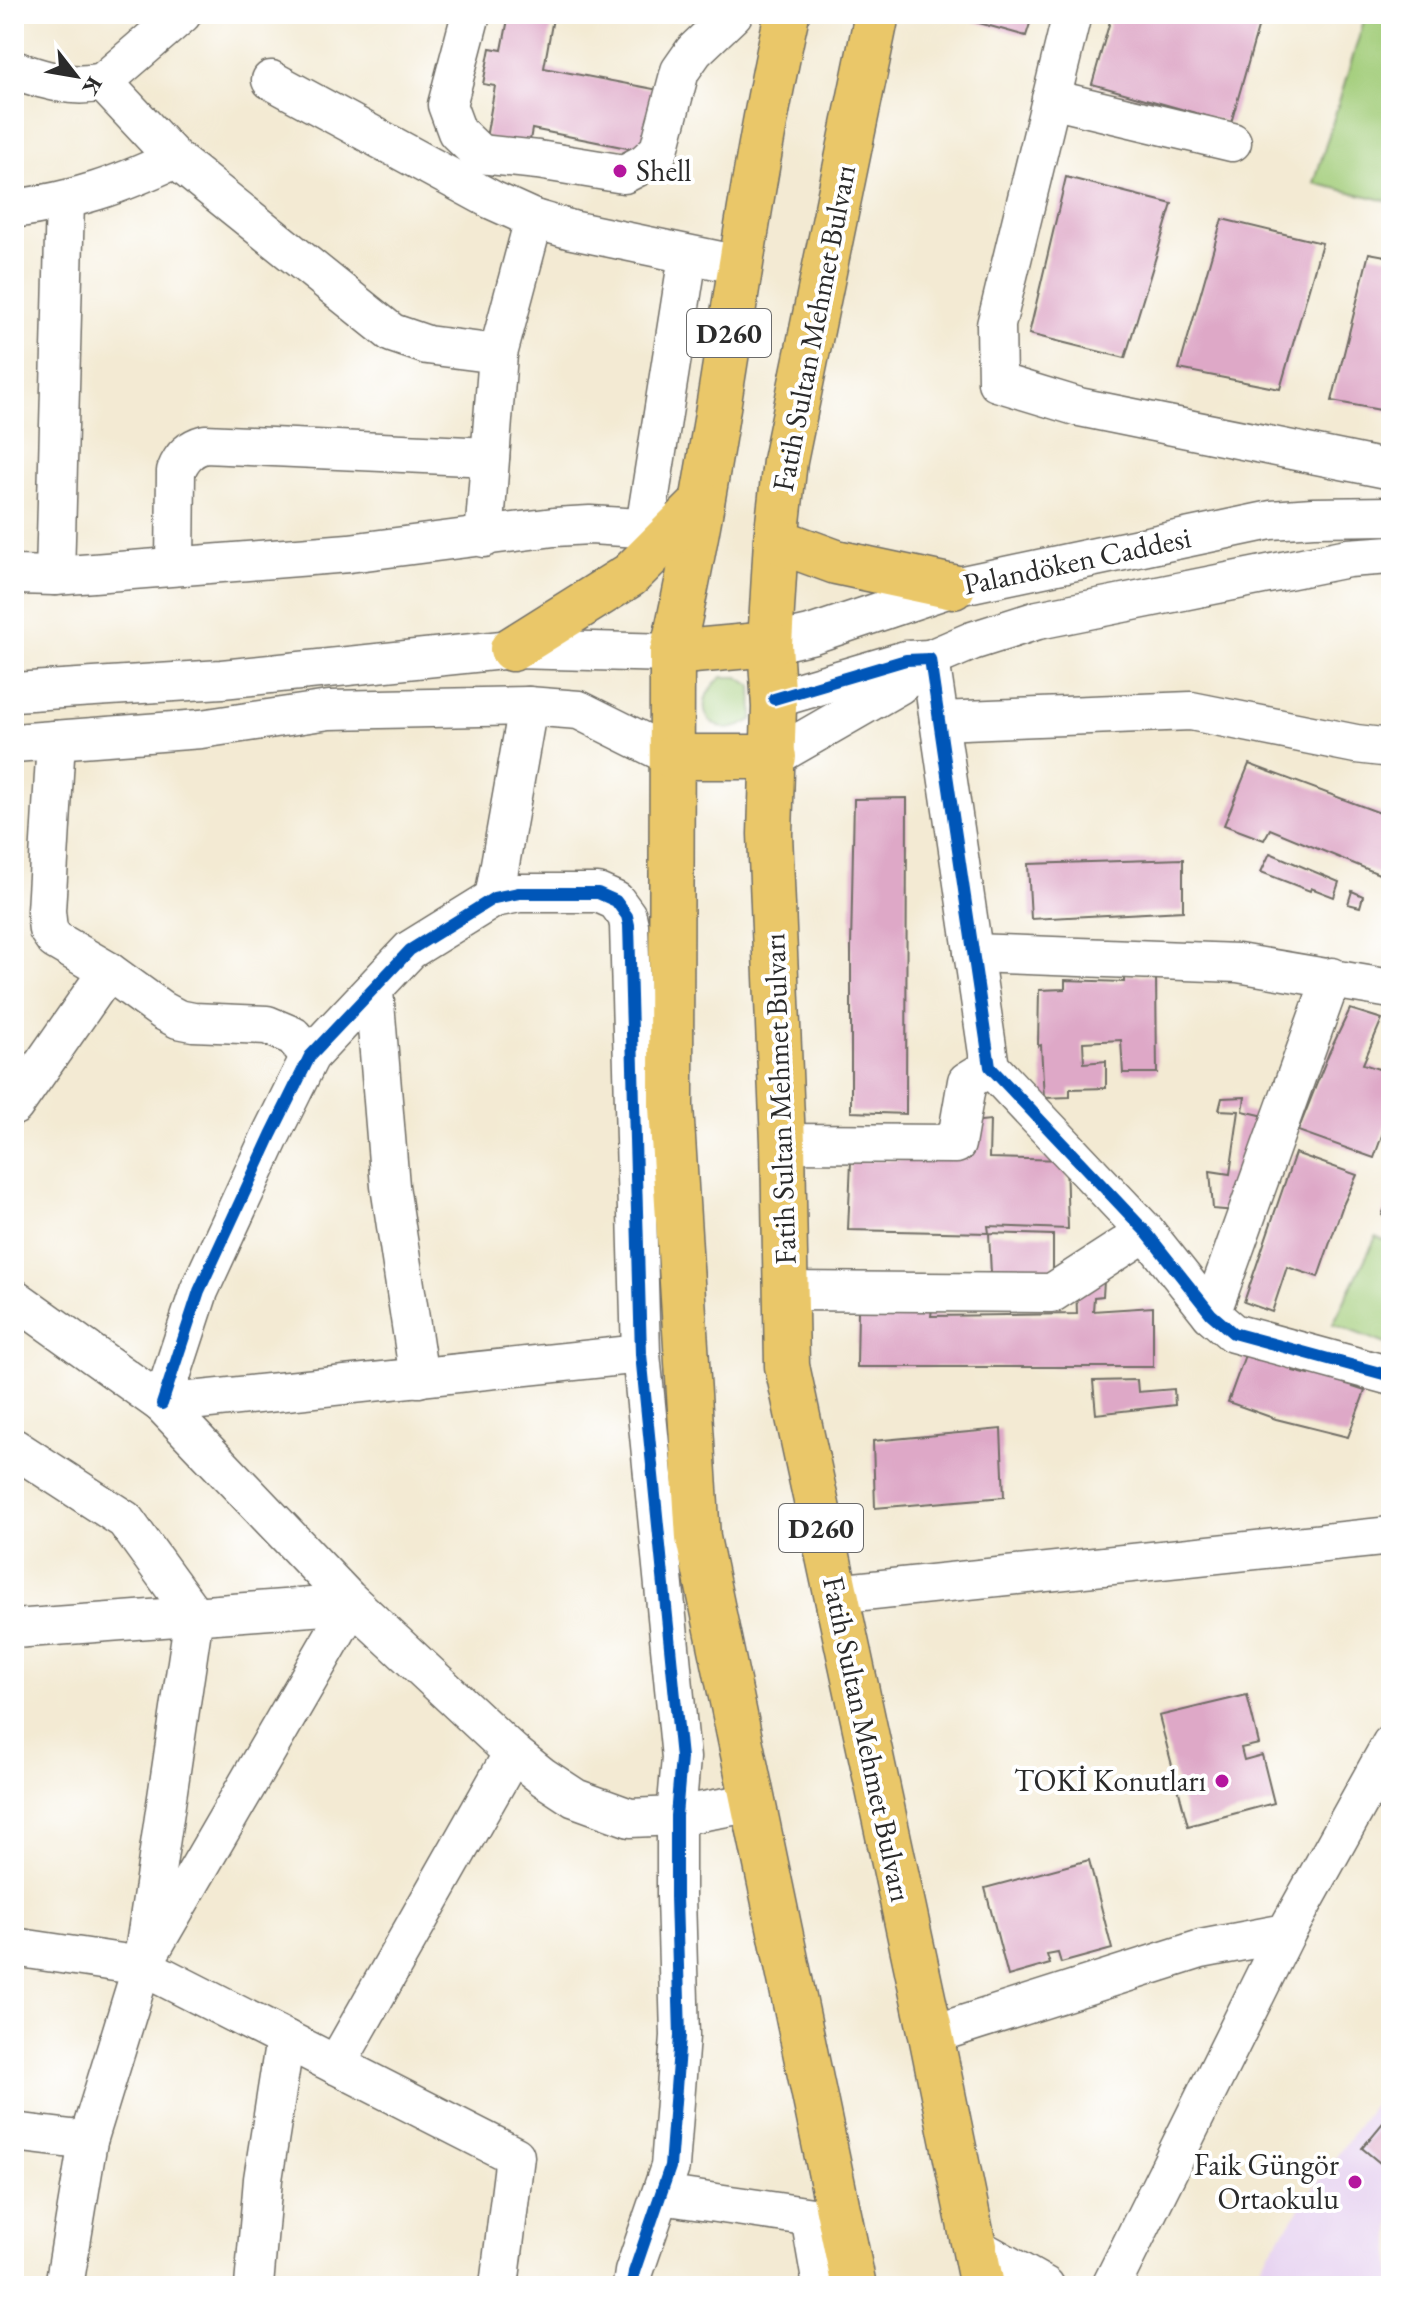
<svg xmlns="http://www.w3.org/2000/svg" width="1405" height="2300" viewBox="0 0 1405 2300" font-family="'EB Garamond',serif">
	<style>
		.built { fill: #e6d2f0 }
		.green { fill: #a1cc78; stroke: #667c52; stroke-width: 2 }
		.building { fill: #dea8c7 }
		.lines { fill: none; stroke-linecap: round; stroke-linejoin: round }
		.minor-casing { stroke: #716e66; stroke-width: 41 }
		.highway-casing { stroke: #716e66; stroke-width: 47 }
		.minor { stroke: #fff; stroke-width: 38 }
		.highway { stroke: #eac769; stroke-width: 44 }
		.cycleway-casing { stroke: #fff; stroke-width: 17 }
		.cycleway { stroke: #0057b8; stroke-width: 12 }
		.poi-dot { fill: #b5179e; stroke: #fff; stroke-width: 3 }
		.labels { text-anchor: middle; stroke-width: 8; stroke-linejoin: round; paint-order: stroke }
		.shield { fill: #fff; stroke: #6b6b6b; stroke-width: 2 }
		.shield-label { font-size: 28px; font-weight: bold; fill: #2b2b2b }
		.poi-label { font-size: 30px; fill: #2b2b2b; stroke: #fff; text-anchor: end }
		.street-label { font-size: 30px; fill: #2b2b2b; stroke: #fff }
	</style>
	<rect width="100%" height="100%" fill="#fff"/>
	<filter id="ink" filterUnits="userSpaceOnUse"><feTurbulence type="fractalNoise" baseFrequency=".0125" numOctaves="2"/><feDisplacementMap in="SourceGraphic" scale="16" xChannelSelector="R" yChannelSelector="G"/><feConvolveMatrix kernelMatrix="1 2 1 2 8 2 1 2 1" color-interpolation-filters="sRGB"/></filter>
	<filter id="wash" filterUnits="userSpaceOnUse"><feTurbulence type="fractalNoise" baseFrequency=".006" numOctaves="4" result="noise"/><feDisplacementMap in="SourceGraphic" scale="32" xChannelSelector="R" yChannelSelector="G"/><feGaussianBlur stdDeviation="1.8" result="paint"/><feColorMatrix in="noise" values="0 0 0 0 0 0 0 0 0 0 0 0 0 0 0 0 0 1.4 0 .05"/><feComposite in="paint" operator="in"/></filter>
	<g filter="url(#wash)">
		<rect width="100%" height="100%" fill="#f3ead3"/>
		<polygon class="built" points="1391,2079 1391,2286 1245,2286"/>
		<g class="green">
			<polygon points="1366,14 1391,14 1391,202 1314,183"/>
			<path d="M 722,677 L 738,677 L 752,686 L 753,719 C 715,747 684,706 722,677 Z"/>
			<polygon points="1376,1237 1391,1243 1391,1346 1333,1324"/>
		</g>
		<g id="blocks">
			<g class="building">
				<polygon points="509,14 530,14 553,18 544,68 664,91 652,153 532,129 529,146 486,138 495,86 483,84 490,48 502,50"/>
				<polygon points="962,14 1033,14 1026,36 961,18"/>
				<polygon points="1112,14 1234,14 1260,21 1231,123 1092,84"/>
				<polygon points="1066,177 1172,204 1125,358 1029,334"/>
				<polygon points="1222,219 1322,243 1280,389 1179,369"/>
				<polygon points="1369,253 1391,257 1391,412 1332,401"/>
				<polygon points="1249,764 1391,817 1391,879 1270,829 1264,840 1224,825"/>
				<polygon points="907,798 906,1114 851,1112 851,948 854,799"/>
				<polygon points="1270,853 1339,882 1334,897 1311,888 1310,891 1261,872"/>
				<polygon points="1183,859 1183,911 1031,919 1028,864"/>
				<polygon points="1352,891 1363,896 1360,907 1348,904"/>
				<polygon points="1124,975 1156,976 1157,1073 1123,1073 1121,1040 1083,1042 1084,1063 1106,1061 1106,1088 1070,1089 1070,1097 1044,1098 1041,1045 1038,1046 1039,990 1065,989 1065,980 1124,982"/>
				<polygon points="1350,1009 1382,1019 1363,1064 1391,1073 1391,1110 1374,1158 1298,1131 1329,1053"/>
				<polygon points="1245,1097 1243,1111 1269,1117 1236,1211 1213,1209 1210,1171 1230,1174 1239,1111 1219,1110 1222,1098"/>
				<polygon points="990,1120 989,1158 1066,1160 1068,1229 988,1226 989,1233 1053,1235 1053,1276 991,1274 989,1233 848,1230 851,1161 970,1158 971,1122"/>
				<polygon points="1295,1153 1357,1175 1343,1205 1318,1277 1287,1267 1272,1312 1244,1302"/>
				<polygon points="1391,1194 1391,1219 1382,1215"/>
				<polygon points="1104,1281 1103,1296 1094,1297 1093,1311 1153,1307 1153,1367 857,1367 858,1310 932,1309 931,1316 1077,1314 1076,1283"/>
				<polygon points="1261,1350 1296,1361 1293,1371 1309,1375 1312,1364 1357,1375 1353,1387 1365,1391 1348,1437 1276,1419 1228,1402 1245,1355 1258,1360"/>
				<polygon points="1137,1380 1138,1392 1174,1389 1175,1405 1096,1414 1093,1381"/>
				<polygon points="1001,1429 1004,1497 875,1508 873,1441"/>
				<polygon points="1247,1695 1259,1744 1241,1748 1244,1760 1262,1755 1274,1803 1188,1826 1159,1716"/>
				<polygon points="1089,1860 1112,1949 1061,1963 1058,1953 1047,1955 1050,1964 1008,1976 985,1888"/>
				<polygon points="1391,2113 1391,2172 1362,2148"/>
			</g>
		</g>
	</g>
	<g filter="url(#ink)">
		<use href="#blocks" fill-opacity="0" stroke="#716e66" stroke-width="2"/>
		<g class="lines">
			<g class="minor-casing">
				<g id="minor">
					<polyline points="471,14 447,105 457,132 480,154 538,160 624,174 645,163 659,150 680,71 694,51 733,14"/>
					<polyline points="1072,14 996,325 997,382 1079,407 1391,470"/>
					<path d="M 14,70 C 45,80 71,89 103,82 L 182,14"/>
					<polyline points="271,80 492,200 534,219 572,230 740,265"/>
					<polyline points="103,82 175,159 392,333 427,345 498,354"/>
					<polyline points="1051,99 1232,142"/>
					<path d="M 14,209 C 77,200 117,186 175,159"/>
					<polyline points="645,527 688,256"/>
					<polyline points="484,538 498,354 534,219"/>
					<path d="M 175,566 L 176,471 C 182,456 190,448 205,444 L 490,457"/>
					<polyline points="14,575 55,576 349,553 554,527 590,525 675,530"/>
					<polyline points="55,576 65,201"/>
					<polyline points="770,644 810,635 953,587 1271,520 1313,517 1391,516"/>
					<polyline points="14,692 222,679 512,649 672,653"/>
					<polyline points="774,699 906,660 930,659 990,1067 1146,1232 1211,1314 1233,1333 1391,1376"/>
					<polyline points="939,721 1191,711 1356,744 1391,748"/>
					<polyline points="56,740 46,911 48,930 55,940 108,971 163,1011 178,1019 193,1022 267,1025 293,1036 310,1056"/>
					<polyline points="14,743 201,729 329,710 528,706 579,710 673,757"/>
					<polyline points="774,757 899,685 930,659 972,641 1038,620 1348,558 1391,555"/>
					<polyline points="494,898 528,706"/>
					<polyline points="973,953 1238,963 1391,989"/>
					<polyline points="374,991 390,1186 419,1378"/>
					<polyline points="14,1106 108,971"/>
					<polyline points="783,1143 956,1144 967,1081 990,1067"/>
					<polyline points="787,1291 1052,1293 1146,1232"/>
					<polyline points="14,1298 162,1404 348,1599 513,1753 543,1777 575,1798 630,1818 676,1816 755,1802"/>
					<polyline points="1211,1314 1332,977"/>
					<polyline points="162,1404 199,1291 271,1135 310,1056 410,950 494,898 519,893 598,893 616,901 627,916 629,925 641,1354 681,1758 676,1816 676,1897 680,2036 670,2167 634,2272 632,2286"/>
					<polyline points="162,1404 641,1354"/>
					<polyline points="14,1448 125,1520 194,1615 142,1966 88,2141 64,2286"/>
					<polyline points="835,1594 1391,1536"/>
					<polyline points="14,1629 352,1604"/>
					<polyline points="14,1947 142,1966 515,2156 499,2286"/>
					<polyline points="153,1947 352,1604"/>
					<polyline points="931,2035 1201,1949 1286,1933 1391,1744"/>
					<polyline points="336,2065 513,1753"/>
					<polyline points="14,2132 88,2141"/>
					<polyline points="661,2195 840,2221"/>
					<polyline points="810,2217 822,2286"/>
					<polyline points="974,2246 1045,2286"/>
					<polyline points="254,2286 263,2179 285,2039"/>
					<polyline points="1111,2286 1286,1933"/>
				</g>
			</g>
			<g class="highway-casing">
				<g id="highway">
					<path d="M 787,14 C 740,225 720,442 672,653 L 671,1106 L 698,1538 L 854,2286"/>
					<polyline points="877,14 785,461 776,540 770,644 774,707 770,834 783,1143 787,1366 931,2035 982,2286"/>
					<polyline points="776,540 836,562 953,587"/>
					<polyline points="512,649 630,575 702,503"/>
					<polyline points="672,653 770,644"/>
					<polyline points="673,757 774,757"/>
				</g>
			</g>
			<use href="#minor" class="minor"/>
			<use href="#highway" class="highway"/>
			<g class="cycleway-casing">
				<g id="cycleway">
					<polyline points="774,699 906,660 930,659 990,1067 1146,1232 1211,1314 1233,1333 1391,1376"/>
					<polyline points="162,1404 199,1291 271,1135 310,1056 410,950 494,898 519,893 598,893 616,901 627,916 629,925 641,1354 681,1758 676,1816 676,1897 680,2036 670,2167 634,2272 632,2286"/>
				</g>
			</g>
			<use href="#cycleway" class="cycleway"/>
		</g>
	</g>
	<g class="poi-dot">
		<circle cx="620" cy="171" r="8"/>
		<circle cx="1222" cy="1781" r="8"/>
		<circle cx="1355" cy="2182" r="8"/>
	</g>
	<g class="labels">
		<g class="shield">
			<rect x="687" y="309" width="84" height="48" rx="6"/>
			<rect x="779" y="1504" width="84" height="48" rx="6"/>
		</g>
		<g class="shield-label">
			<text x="729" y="343">D260</text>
			<text x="821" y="1538">D260</text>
		</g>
		<g class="poi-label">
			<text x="636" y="181" text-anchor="start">Shell</text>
			<text x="1206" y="1791">TOKİ Konutları</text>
			<text x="1339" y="2175">Faik Güngör<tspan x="1339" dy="34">Ortaokulu</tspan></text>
		</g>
		<g class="street-label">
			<text transform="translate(814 328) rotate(-79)" y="10">Fatih Sultan Mehmet Bulvarı</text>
			<text transform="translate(1077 561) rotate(-12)" y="10">Palandöken Caddesi</text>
			<text transform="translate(780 1099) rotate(-92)" y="10">Fatih Sultan Mehmet Bulvarı</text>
			<text transform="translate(867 1739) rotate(78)" y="10">Fatih Sultan Mehmet Bulvarı</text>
		</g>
	</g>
	<rect width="1405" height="2300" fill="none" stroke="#fff" stroke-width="48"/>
	<g transform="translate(76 76) rotate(121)" stroke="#ffffff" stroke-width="6" paint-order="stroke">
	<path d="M0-6L14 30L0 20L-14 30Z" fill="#2b2b2b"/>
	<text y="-12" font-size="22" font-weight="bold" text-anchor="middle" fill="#2b2b2b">K</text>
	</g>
</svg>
